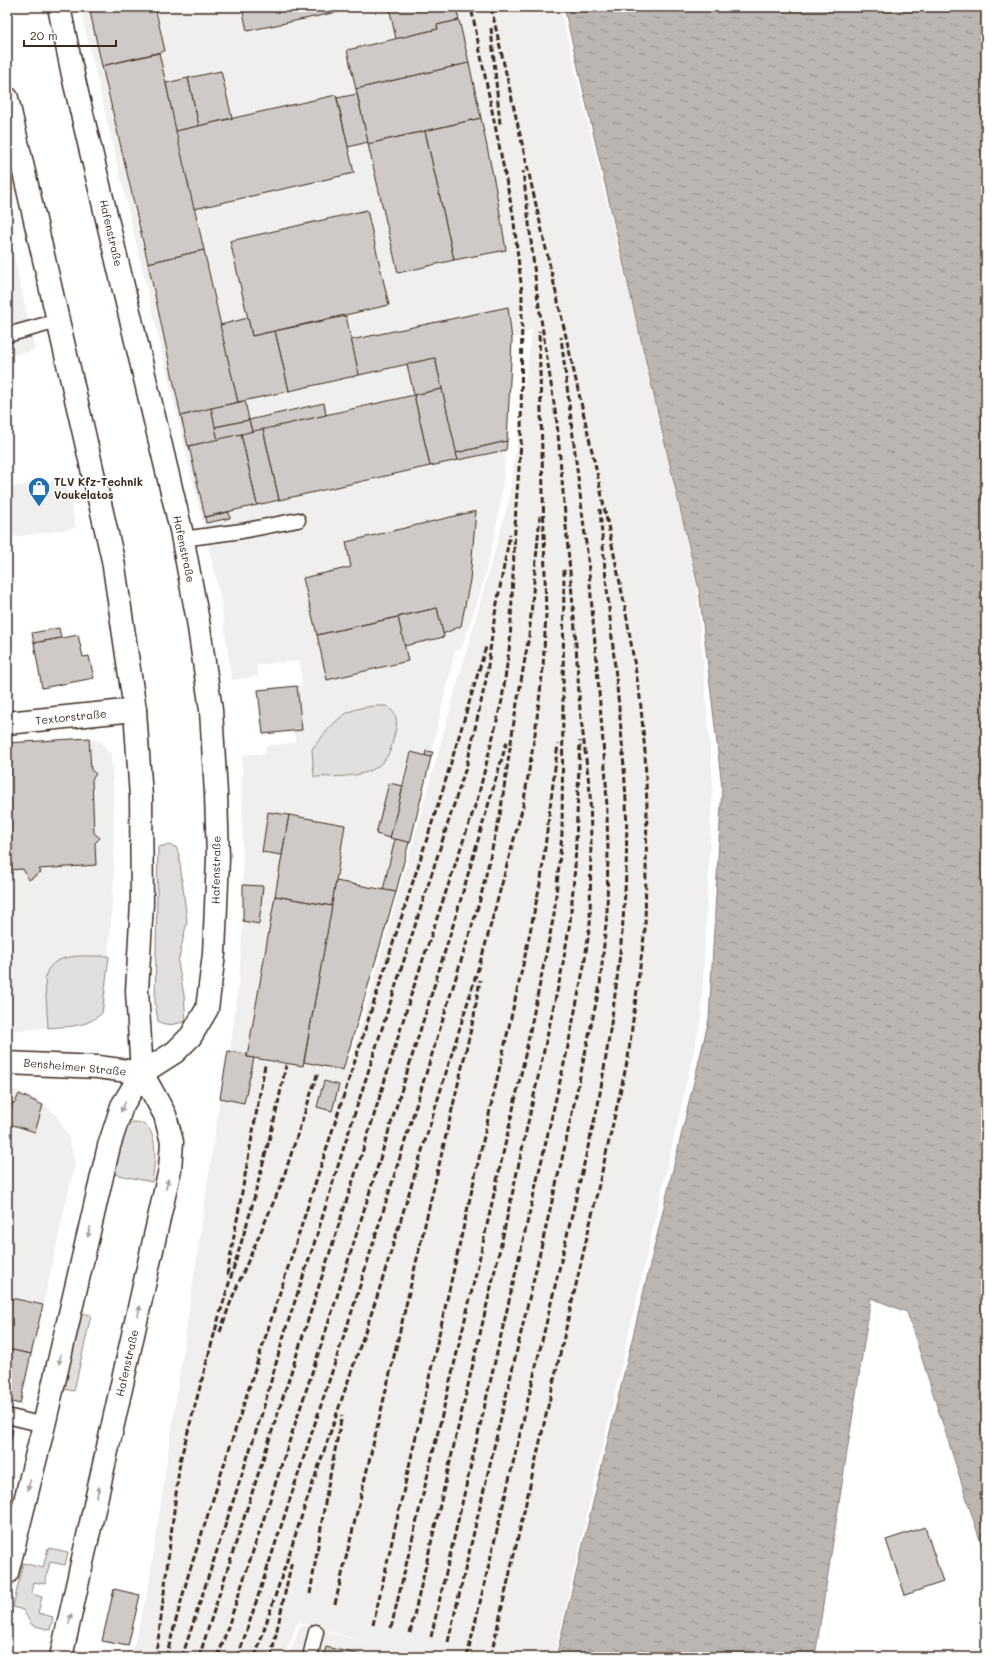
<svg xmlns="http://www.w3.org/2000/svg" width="993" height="1664" viewBox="0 0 993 1664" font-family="Mali,sans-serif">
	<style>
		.built { fill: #f1efee; fill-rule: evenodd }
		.green { fill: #e2e0de; stroke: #8e857e }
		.water { fill: url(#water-ripples); stroke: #887e77 }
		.building { fill: #cfcac7; stroke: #3b2a1e }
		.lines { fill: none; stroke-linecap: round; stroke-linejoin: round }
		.service-casing { stroke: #3b2a1e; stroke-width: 17 }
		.minor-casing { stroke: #3b2a1e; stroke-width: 25 }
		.service { stroke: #fff; stroke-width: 14 }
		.minor { stroke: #fff; stroke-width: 22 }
		.rail { stroke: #3b2a1e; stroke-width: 3; stroke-dasharray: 6 3; stroke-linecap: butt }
		.oneway { fill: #a79f9a }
		.labels { text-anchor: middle; stroke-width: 3.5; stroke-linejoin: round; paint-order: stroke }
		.street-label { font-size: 11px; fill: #3b2a1e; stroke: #fff }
		.poi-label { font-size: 11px; font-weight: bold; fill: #3b2a1e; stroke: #fff; text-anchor: start }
	</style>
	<defs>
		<pattern id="water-ripples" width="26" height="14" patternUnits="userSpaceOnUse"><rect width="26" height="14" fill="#bcb6b3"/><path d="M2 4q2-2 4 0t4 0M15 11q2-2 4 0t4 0" fill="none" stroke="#9a9491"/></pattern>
	</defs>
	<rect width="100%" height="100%" fill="#fff"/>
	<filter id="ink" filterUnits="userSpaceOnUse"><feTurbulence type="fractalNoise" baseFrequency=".025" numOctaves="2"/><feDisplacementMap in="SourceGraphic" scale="8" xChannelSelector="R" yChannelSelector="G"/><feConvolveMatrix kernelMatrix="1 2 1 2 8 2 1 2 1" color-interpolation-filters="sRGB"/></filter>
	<g filter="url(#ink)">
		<g class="built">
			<path d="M 80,7 L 560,7 L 626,282 L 629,281 L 697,588 L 713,783 L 701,1020 L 554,1657 L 288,1657 L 301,1625 L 380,1646 L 298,1622 L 284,1657 L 131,1657 L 149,1584 L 220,1098 L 244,1103 L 253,1058 L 247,1057 L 247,1054 L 230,1051 L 239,979 L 243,921 L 242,755 L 266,753 L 266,746 L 296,742 L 294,731 L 302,730 L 297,686 L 302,685 L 300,661 L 256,665 L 259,676 L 232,680 L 220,596 ZM 532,330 L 509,500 L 354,1051 L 344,1067 L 409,843 L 410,843 L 455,651 L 461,649 L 480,594 L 492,547 L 501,501 L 506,450 L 512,340 Z"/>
			<polygon points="7,225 35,350 7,356"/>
			<polygon points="65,479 76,528 7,538 7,488"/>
			<polygon points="89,738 100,741 111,754 113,784 114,876 105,1005 102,1013 97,1018 83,1025 8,1031 7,743"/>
			<polygon points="7,1089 12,1089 35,1098 55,1114 68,1135 75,1163 43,1305 7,1297"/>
		</g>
		<g class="green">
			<path d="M 386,706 C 397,713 398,720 395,732 C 393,739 392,747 389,753 C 376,780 339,776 314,777 L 312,749 C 337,719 344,705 386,706 Z"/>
			<path d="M 168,845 L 176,847 L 179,855 L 187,921 L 178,963 L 184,995 L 186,1021 C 177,1024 167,1027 158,1021 L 155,1002 L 158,847 Z"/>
			<path d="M 109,956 L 102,1013 C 86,1028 69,1026 48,1028 L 45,979 C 49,950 87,957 109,956 Z"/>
			<path d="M 132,1122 C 162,1120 155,1164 152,1182 L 113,1174 C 117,1161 120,1129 132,1122 Z"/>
			<polygon points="81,1313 91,1315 74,1391 64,1389"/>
			<polygon points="48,1548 68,1552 65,1565 50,1562 45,1584 33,1582 31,1594 42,1597 38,1613 53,1617 50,1630 32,1625 23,1610 13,1607 23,1563 43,1568"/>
		</g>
		<polygon class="water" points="564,7 986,7 986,1559 907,1312 871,1298 815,1657 556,1657 709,1019 722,787 699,590"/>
		<g class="building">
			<polygon points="89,7 155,7 165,51 102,66"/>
			<polygon points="242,7 352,7 352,9 247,31"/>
			<polygon points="389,7 456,7 459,20 437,25 438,29 396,39"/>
			<polygon points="459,20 469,63 356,89 347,50 438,29 437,25"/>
			<polygon points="159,53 204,250 148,263 102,66"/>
			<polygon points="469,63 481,118 368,144 356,89"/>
			<polygon points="221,71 232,118 199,126 188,78"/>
			<polygon points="188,78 199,126 176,131 166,83"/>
			<polygon points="357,94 368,142 348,147 337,98"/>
			<polygon points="336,95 354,173 194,209 176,131"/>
			<polygon points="481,118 496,190 506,250 454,260 425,131"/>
			<polygon points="425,131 454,260 398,273 368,144"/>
			<polygon points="367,210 389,305 252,336 230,241"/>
			<polygon points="204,250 238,402 181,416 148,263"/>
			<polygon points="508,307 512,340 507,441 456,453 435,358 359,375 351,340"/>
			<polygon points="346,316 359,375 289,391 275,331"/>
			<polygon points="248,318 252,336 275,331 289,391 238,402 220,325"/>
			<polygon points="435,358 442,389 414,395 407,364"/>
			<polygon points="442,389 458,460 430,466 414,395"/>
			<polygon points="414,395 430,466 279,500 263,429"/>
			<polygon points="245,401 249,420 215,427 211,408"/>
			<polygon points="324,403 326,415 252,432 249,420"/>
			<polygon points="211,408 218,440 188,446 181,416"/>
			<polygon points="249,420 252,432 218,440 215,427"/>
			<polygon points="263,429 279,500 257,505 241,434"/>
			<polygon points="241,434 257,505 205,517 189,446"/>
			<polygon points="507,441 506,450 458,460 456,453"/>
			<polygon points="476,511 470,580 461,626 443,634 437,608 317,635 303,578 351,567 346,542"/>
			<polygon points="229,512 230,518 206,523 205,517"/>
			<polygon points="437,608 444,637 404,646 398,617"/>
			<polygon points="398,617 408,661 327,680 317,635"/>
			<polygon points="59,628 61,638 34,643 32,633"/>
			<polygon points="78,635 83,657 89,656 94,678 42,688 34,643"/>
			<polygon points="297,686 302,730 263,734 258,690"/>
			<polygon points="89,738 91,770 96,774 92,779 94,833 100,838 95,843 96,865 39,869 41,872 29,880 23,869 7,870 7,743"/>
			<polygon points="426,751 433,752 431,757 425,756"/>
			<polygon points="411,752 431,757 410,843 390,838"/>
			<polygon points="389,783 403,786 390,838 376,834"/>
			<polygon points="268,812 289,815 282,855 262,852"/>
			<polygon points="289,815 345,825 332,906 275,896"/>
			<polygon points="395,839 409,842 396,892 383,890"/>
			<polygon points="336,881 396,892 343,1070 304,1062"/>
			<polygon points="243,885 263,886 259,924 243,921"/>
			<polygon points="275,896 332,906 303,1066 247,1057"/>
			<polygon points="228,1051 247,1054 247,1057 254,1058 244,1103 220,1098"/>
			<polygon points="324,1081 339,1085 332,1111 317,1107"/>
			<polygon points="19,1094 43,1105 35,1132 7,1123 7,1113 10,1114 13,1102 15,1103"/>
			<polygon points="7,1297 43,1305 31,1354 7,1349"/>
			<polygon points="7,1349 31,1354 20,1404 7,1401"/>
			<polygon points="7,1429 13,1430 9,1448 7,1447"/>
			<polygon points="925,1527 943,1582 905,1595 886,1540"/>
			<polygon points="114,1589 140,1595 128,1646 102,1641"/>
			<polygon points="326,1647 370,1657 323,1657"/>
		</g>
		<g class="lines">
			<g class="service-casing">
				<g id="service">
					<polyline points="7,335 58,321"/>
					<polyline points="182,539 242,531 298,520"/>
					<polyline points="7,1416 44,1425"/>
					<polyline points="310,1657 316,1632"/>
				</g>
			</g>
			<g class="minor-casing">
				<g id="minor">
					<polyline points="7,98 113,560 135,710 141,797 142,903 137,991 142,1073 165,1115 172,1142 170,1169 61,1657"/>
					<polyline points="7,723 135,710"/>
					<polyline points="7,1063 98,1067 142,1073"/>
					<polyline points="7,1573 44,1425 109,1146 122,1106 142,1073 175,1052 191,1036 207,1009 214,954 218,858 216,794 211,710 198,621 181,530 74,80 59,7"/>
				</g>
			</g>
			<use href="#service" class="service"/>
			<use href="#minor" class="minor"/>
			<g class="rail">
				<polyline points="491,28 500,124"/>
				<polyline points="227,1275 265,1065"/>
				<polyline points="220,1332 232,1298 281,1185 318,1072"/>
				<polyline points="310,1594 327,1491 342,1415"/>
				<path d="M 335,1604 C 382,1408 428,1212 474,1016 L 480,980"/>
				<polyline points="373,1625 525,956 541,879 558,744"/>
				<polyline points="391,1628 478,1265 523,1065 554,915 562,834 564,567"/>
				<polyline points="410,1633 502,1240 562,969 570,922 575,867 580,741"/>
				<polyline points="431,1637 567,1051 584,966 590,924 591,838 590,792 580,710 575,629 557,423 537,293 523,171"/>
				<polyline points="448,1642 562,1159 600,985 607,914 608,850 606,780 599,692 588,560 561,337"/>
				<polyline points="491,1655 628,1058 645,929 647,808 645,752 640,697 625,607 597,473 491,7"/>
				<polyline points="155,1657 159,1634 180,1461 218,1320 251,1210 276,1113 286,1065"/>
				<polyline points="166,1657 188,1576 443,789 486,647"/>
				<polyline points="182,1657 262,1413 286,1328 315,1241 342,1153 467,764 486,680 495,614 510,534"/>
				<polyline points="199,1657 371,1125 411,995 478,797 502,700 510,643 516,506 521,443 522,292 513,214 471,7"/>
				<polyline points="218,1657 334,1306 455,919 507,741"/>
				<polyline points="238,1657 353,1308 480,900 500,815 515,715 529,636 540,516"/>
				<polyline points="255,1657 305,1506 377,1297 485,946 523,806 535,734 543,668 546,614 539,331"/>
				<polyline points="271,1657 292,1561"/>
				<path d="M 467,1657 L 598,1105 C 615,1005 630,903 626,801 C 621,703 607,606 600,509"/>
			</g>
		</g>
		<defs><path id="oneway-solid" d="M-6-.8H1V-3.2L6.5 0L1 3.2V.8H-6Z"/></defs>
		<g class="oneway">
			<use href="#oneway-solid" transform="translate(123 1107) rotate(115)"/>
			<use href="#oneway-solid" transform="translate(167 1184) rotate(-77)"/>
			<use href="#oneway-solid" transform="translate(89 1232) rotate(103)"/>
			<use href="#oneway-solid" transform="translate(139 1311) rotate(-77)"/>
			<use href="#oneway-solid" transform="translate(60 1359) rotate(103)"/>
			<use href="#oneway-solid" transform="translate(29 1485) rotate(104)"/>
			<use href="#oneway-solid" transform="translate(98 1492) rotate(-77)"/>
			<use href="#oneway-solid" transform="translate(70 1619) rotate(-77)"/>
		</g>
	</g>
	<defs>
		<g id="shop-pin" transform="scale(1.15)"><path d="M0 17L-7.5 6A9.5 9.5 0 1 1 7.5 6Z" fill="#1f6fb2" stroke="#fff"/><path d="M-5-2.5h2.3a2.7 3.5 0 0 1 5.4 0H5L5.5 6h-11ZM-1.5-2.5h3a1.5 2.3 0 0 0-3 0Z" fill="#fff"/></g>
	</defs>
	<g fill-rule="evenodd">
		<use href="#shop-pin" x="39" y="488"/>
	</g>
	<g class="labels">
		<g class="street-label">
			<text transform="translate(111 233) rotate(77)" y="4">Hafenstraße</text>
			<text transform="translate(184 549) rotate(78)" y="4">Hafenstraße</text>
			<text transform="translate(71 717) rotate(-6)" y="4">Textorstraße</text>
			<text transform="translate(216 870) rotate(-89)" y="4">Hafenstraße</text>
			<text transform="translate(75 1067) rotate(5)" y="4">Bensheimer Straße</text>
			<text transform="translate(127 1363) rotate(-77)" y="4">Hafenstraße</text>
		</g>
		<g class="poi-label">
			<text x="54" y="486">TLV Kfz-Technik<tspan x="54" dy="13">Voukelatos</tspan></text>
		</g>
	</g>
	<rect width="993" height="1664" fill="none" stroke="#fff" stroke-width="24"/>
	<rect x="12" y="12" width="969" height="1640" fill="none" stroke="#3b2a1e" stroke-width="1.5" filter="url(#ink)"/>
	<path d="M24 40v6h92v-6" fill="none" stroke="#3b2a1e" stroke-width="2"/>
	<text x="30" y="40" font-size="12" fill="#3b2a1e" stroke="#ffffff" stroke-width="3" paint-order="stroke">20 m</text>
</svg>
